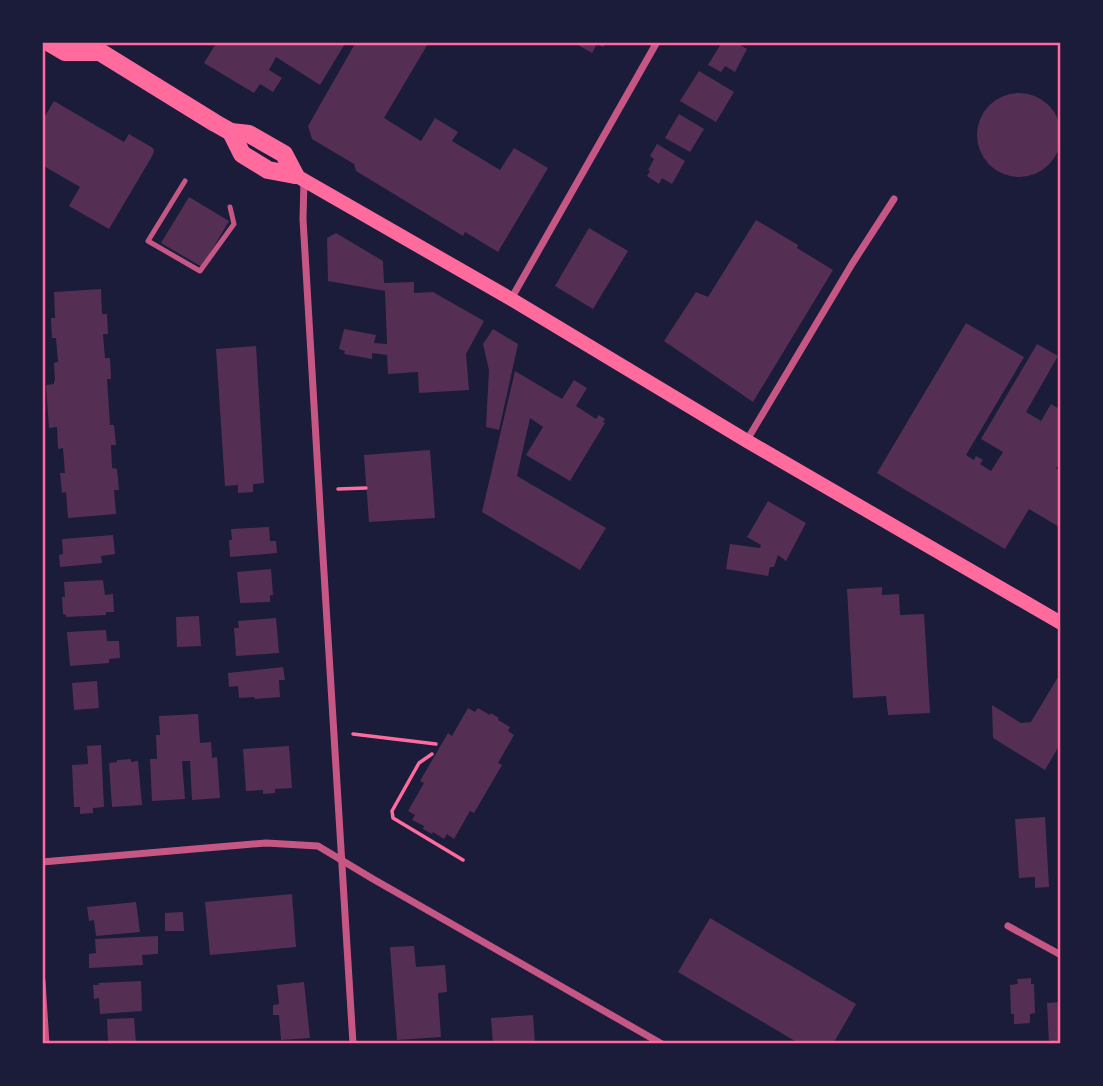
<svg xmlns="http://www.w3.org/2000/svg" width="1103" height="1086" viewBox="0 0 1103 1086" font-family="Commissioner,sans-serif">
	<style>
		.building { fill: #542f53 }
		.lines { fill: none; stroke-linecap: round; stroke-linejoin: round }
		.path { stroke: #ff6b9d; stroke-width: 3.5 }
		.service { stroke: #c65784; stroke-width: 5 }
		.minor { stroke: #c65784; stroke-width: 7 }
		.secondary { stroke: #ff6b9d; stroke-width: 14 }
		.primary { stroke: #ff6b9d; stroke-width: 18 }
		.neatline { fill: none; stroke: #ff6b9d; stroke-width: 2.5 }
	</style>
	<rect width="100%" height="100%" fill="#1b1b3a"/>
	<g class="building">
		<polygon points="217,42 346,42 320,85 276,57 269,70 282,78 273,92 260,84 254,93 204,63"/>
		<polygon points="356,42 429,42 384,118 421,141 435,118 458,132 452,141 500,170 514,148 548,168 498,252 465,232 463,236 356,171 354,164 312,139 308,126"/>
		<polygon points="573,42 606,42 603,47 597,44 592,53"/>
		<polygon points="722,42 735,42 747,49 735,72 725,66 721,72 708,65"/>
		<polygon points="699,71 734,92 716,122 680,101"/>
		<circle cx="1019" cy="135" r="42"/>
		<polygon points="54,101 124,142 129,134 153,148 154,152 151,158 109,229 69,206 80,187 42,165 42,121"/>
		<polygon points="679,114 704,129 690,152 665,138"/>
		<polygon points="657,144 685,161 672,184 662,178 659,184 647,176 650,171 648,170 654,159 650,156"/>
		<polygon points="189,197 229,221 202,267 161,243"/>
		<polygon points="756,220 798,245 797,248 833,270 753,402 664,341 696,292 708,297"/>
		<polygon points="589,228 628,251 593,309 555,286"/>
		<polygon points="336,233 383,261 384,283 414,282 414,293 433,292 484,321 466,354 469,390 419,393 418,372 388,374 387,355 372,353 372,359 344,354 345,351 339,349 344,329 376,335 374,343 387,344 385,291 328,281 327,238"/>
		<polygon points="101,289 102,314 107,314 108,334 103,334 105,358 110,358 111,379 107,379 110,425 114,425 116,445 111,445 112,468 117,469 119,490 114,490 116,514 68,518 66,492 62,493 60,473 65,473 63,448 58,449 57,427 49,428 46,385 54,384 54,381 55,381 54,363 58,362 56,338 52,338 51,321 51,318 55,318 54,292"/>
		<polygon points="966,323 1024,357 966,455 974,460 976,456 983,460 980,464 991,471 1003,452 981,439 1037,344 1058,356 1026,412 1041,421 1051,404 1061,410 1061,460 1056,469 1061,471 1061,528 1029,509 1005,549 877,473"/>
		<polygon points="493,329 518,344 499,430 486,427 489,370 483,344"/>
		<polygon points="256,346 264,483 253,484 253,492 238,493 238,485 225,486 216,349"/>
		<polygon points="515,371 562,399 574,380 587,388 576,406 596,419 599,415 605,419 603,422 605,423 570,481 526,455 543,427 530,418 517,476 606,528 580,570 482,512"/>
		<polygon points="430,450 435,518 369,522 364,455"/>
		<polygon points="768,501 806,523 786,561 778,555 774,567 770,567 768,576 726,569 730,544 760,548 761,545 747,537"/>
		<polygon points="269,527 270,541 276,541 277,553 230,557 229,540 232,540 231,529"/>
		<polygon points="113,535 115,554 101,556 102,563 60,567 59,555 63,554 62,539"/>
		<polygon points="271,569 273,595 270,595 270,602 240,603 237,572"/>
		<polygon points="103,580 105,595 113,594 114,612 106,612 106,615 66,617 66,615 63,614 62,597 65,597 64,582"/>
		<polygon points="882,587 882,595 899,594 900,615 924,614 930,713 888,715 886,696 853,698 847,589"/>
		<polygon points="199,616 201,646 177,647 176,617"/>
		<polygon points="276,618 279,653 236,656 234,628 239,628 238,621"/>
		<polygon points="106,630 107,641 119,641 120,658 109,659 109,663 70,666 67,632"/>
		<polygon points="283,667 285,680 279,680 280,697 255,699 254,697 239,698 238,686 229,687 228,673"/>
		<polygon points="1061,672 1061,747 1059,746 1045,770 993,738 992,705 1021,723 1031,722"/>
		<polygon points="97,681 99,708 74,710 72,683"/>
		<polygon points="468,708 475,712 478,708 490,715 491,713 499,718 498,720 510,727 508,731 514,735 498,763 502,765 474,813 470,811 454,839 447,834 444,839 433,832 432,834 423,829 424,826 412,820 415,815 408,811 424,783 420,781 448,733 452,736"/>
		<polygon points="198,714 200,743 211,742 212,758 217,757 220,798 192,800 190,761 182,761 185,799 152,801 150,759 157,759 156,735 160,735 159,716"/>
		<polygon points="101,745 104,807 93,808 93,813 80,814 80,807 74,807 72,765 88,764 87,746"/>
		<polygon points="289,746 292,788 275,789 275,793 263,794 263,790 246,791 243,749"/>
		<polygon points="131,759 131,762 138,761 142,805 112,807 109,763 117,762 117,760"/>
		<polygon points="1045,817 1049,887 1035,888 1035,877 1019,878 1015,819"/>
		<polygon points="292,894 296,947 210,955 205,902"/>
		<polygon points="136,902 140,932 96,936 94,920 89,921 87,907"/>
		<polygon points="183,912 184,931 165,931 165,913"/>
		<polygon points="710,918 856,1004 833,1044 800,1044 678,972"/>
		<polygon points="158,936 158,954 142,955 143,965 89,968 89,954 96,953 95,939"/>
		<polygon points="414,946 416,967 445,965 447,992 438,993 441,1037 397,1040 390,947"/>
		<polygon points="1031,978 1031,984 1034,984 1035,1013 1030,1014 1030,1023 1014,1024 1014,1014 1011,1014 1010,985 1018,984 1017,979"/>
		<polygon points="141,981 142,1011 100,1014 99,998 94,999 93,985 99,985 98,983"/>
		<polygon points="304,982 310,1038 281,1040 279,1015 273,1015 273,1005 279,1004 277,985"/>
		<polygon points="1061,1002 1061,1042 1049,1043 1047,1003"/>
		<polygon points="533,1015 535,1044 493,1044 491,1018"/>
		<polygon points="134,1018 136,1044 108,1044 107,1019"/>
	</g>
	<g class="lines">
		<g class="path">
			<polyline points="338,489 366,488"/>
			<polyline points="353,734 436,744"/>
			<polyline points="432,754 419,763 392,811 393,818 463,860"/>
		</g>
		<polyline class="service" points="185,181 148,241 200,271 234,224 230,207"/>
		<g class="minor">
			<path d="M 304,180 L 303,219 C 320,494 334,769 353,1044"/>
			<polyline points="511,299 657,42"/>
			<polyline points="747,440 852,264 894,199"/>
			<polyline points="42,862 266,843 318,846 373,879 662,1044"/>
			<polyline points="1008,926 1061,955"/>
			<polyline points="42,981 46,1044"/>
		</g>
		<polyline class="secondary" points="295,175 511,299 747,441 1061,623"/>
		<g class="primary">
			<polyline points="48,42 65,52 100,52"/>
			<polyline points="93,42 100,52 215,123 231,132 249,134 284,154 295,175"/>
			<polyline points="231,132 242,154 268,170 295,175"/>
		</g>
	</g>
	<rect width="1103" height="1086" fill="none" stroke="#1b1b3a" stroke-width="88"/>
	<rect x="44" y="44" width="1015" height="998" class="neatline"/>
</svg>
